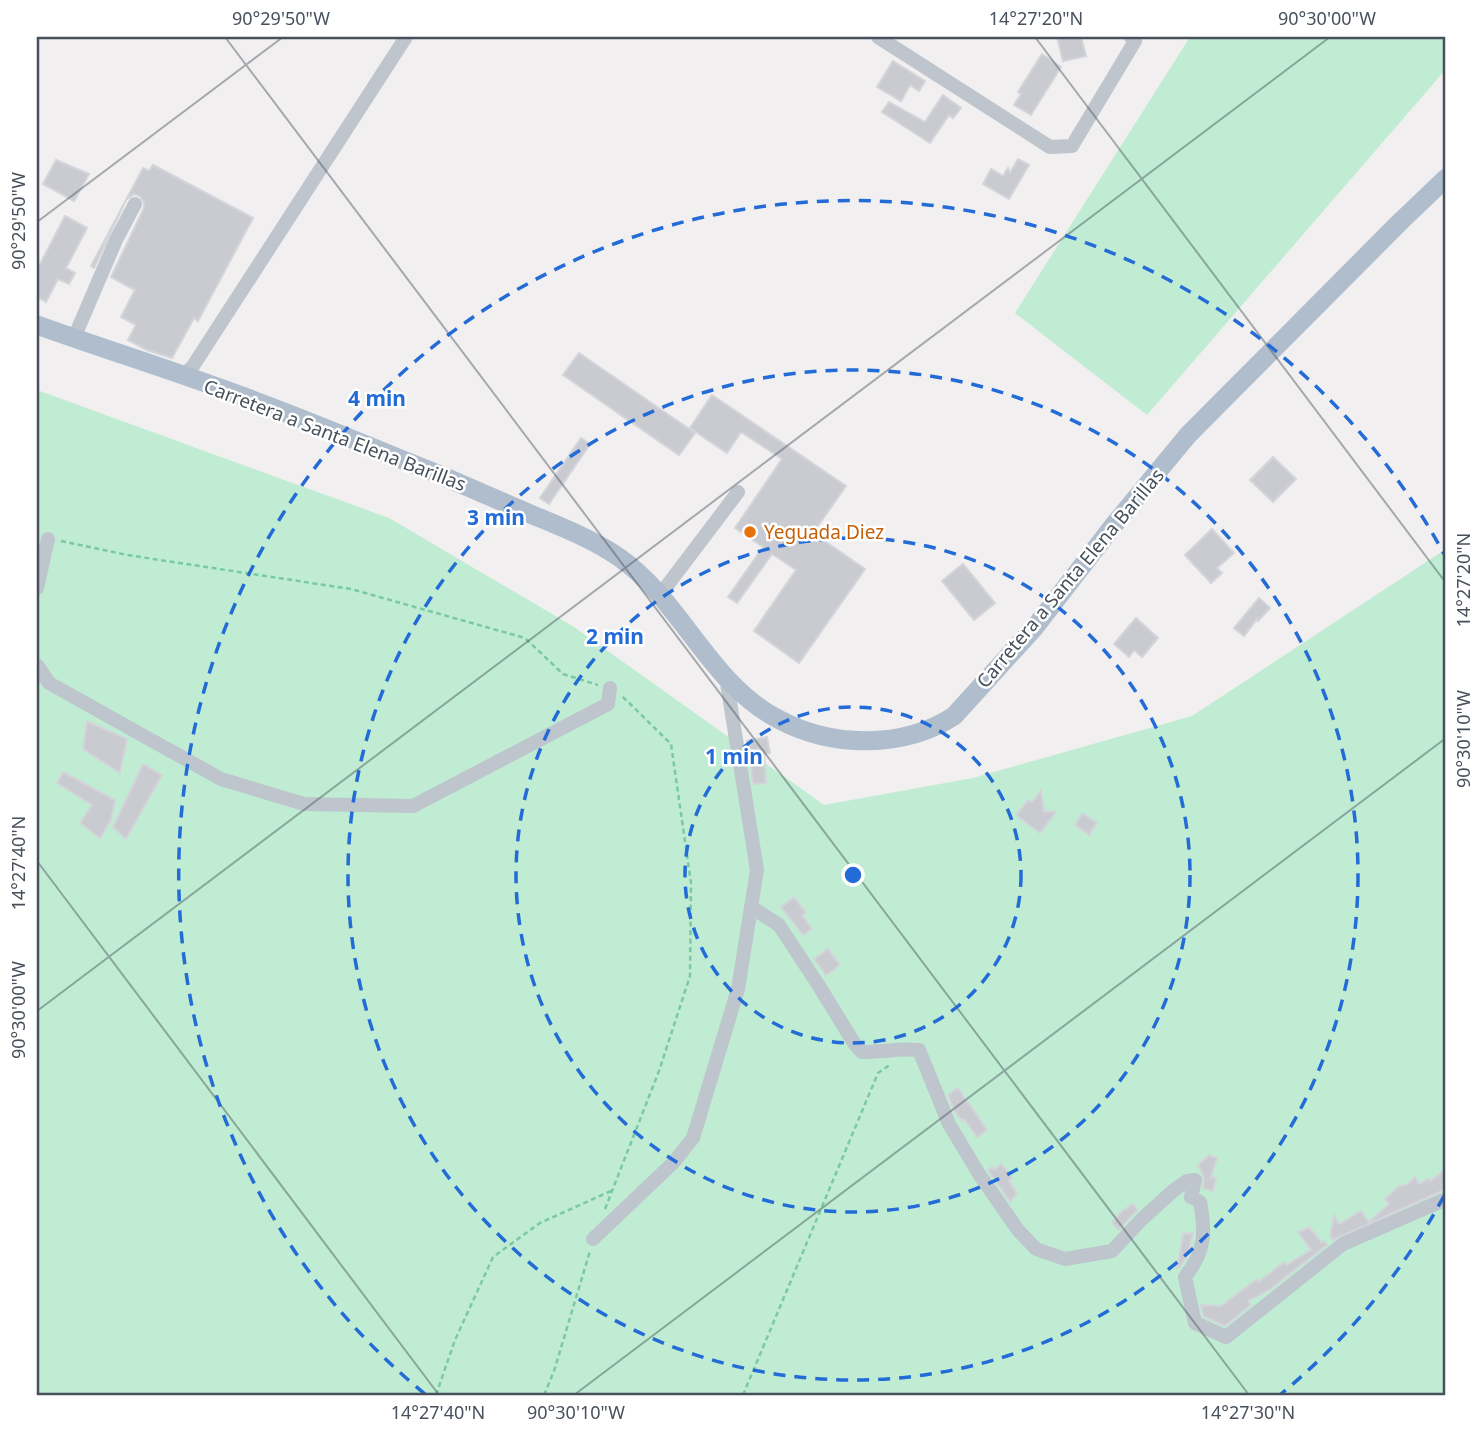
<svg xmlns="http://www.w3.org/2000/svg" width="1483" height="1432" viewBox="0 0 1483 1432" font-family="'Noto Sans',sans-serif">
	<style>
		.green { fill: #bfecd2 }
		.building { fill: #c9cbd1; stroke: #d3d5da; stroke-width: 2 }
		.lines { fill: none; stroke-linecap: round; stroke-linejoin: round }
		.path { stroke: #79c9a4; stroke-width: 2.5; stroke-dasharray: 5 3.5; stroke-linecap: butt }
		.minor { stroke: #bec5cd; stroke-width: 14 }
		.major { stroke: #b0bdcc; stroke-width: 19 }
		.ticks { fill: none; stroke: #48515b; stroke-width: 2; stroke-opacity: 0.45 }
		.ring { fill: none; stroke: #236bd7; stroke-width: 3.5; stroke-dasharray: 12 9 }
		.food-dot { fill: #e8710a; stroke: #fff; stroke-width: 2.5 }
		.labels { text-anchor: middle; stroke-width: 5; stroke-linejoin: round; paint-order: stroke }
		.street-label { font-size: 19px; fill: #48515b; stroke: #fff }
		.food-label { font-size: 19px; fill: #c56008; stroke: #fff; text-anchor: start }
		.centre { fill: #236bd7; stroke: #fff; stroke-width: 3.5 }
		.ring-label { font-size: 21px; text-anchor: middle; font-weight: bold; fill: #236bd7; stroke: #fff; stroke-width: 5; stroke-linejoin: round; paint-order: stroke }
		.neatline { fill: none; stroke: #48515b; stroke-width: 2.5 }
		.ticks-label { font-size: 18px; text-anchor: middle; fill: #48515b }
	</style>
	<rect width="100%" height="100%" fill="#f1efef"/>
	<g class="green">
		<polygon points="1190,37 1446,37 1446,69 1147,415 1015,313"/>
		<polygon points="37,390 389,518 574,627 824,805 973,778 1192,716 1446,549 1446,1395 37,1395"/>
	</g>
	<g class="building">
		<polygon points="1057,37 1081,37 1086,56 1063,61"/>
		<polygon points="1042,54 1061,67 1031,115 1014,105 1021,94 1018,92"/>
		<polygon points="893,61 925,81 919,91 910,85 901,101 877,87"/>
		<polygon points="943,95 961,108 953,118 949,115 930,143 882,112 889,102 925,122"/>
		<polygon points="1018,159 1029,165 1009,199 983,184 991,169 1003,176 1008,168 1010,173"/>
		<polygon points="56,160 89,174 74,201 43,184"/>
		<polygon points="153,165 253,218 198,321 194,318 172,358 147,350 128,340 136,325 121,317 135,290 111,277 144,208 144,203 140,196 134,194 126,200 94,268 91,266 143,168 149,171"/>
		<polygon points="65,216 87,228 66,268 75,273 69,284 58,279 46,302 37,297 37,270"/>
		<polygon points="579,353 695,433 679,455 563,375"/>
		<polygon points="712,395 846,486 813,533 865,569 799,663 754,631 796,570 772,554 737,603 728,597 763,547 735,528 782,459 741,432 727,453 690,428"/>
		<polygon points="581,438 590,444 549,504 540,498"/>
		<polygon points="1273,457 1296,479 1273,502 1250,480"/>
		<polygon points="1212,529 1234,553 1217,568 1222,573 1211,583 1185,555"/>
		<polygon points="963,564 995,603 974,620 942,581"/>
		<polygon points="1259,598 1270,608 1258,621 1257,619 1244,636 1234,628"/>
		<polygon points="1136,618 1158,638 1142,657 1134,650 1129,657 1114,644"/>
		<polygon points="87,721 127,739 120,773 83,749"/>
		<polygon points="767,737 770,753 764,754 766,783 753,784 747,741"/>
		<polygon points="143,764 162,775 126,839 113,827"/>
		<polygon points="63,772 115,800 111,820 100,838 80,823 92,805 57,783"/>
		<polygon points="1041,790 1044,811 1056,812 1040,833 1016,815 1028,800 1032,802"/>
		<polygon points="1082,813 1097,823 1089,835 1075,825"/>
		<polygon points="794,897 806,913 802,915 812,929 803,935 781,907"/>
		<polygon points="828,949 840,965 826,975 814,959"/>
		<polygon points="958,1088 987,1130 977,1137 964,1119 962,1121 955,1112 949,1098 948,1095"/>
		<polygon points="1209,1155 1217,1158 1211,1177 1216,1178 1213,1191 1203,1188 1204,1178 1198,1165"/>
		<polygon points="1001,1164 1010,1174 1012,1178 1009,1181 1017,1193 1010,1202 988,1170 992,1167 994,1170"/>
		<polygon points="1446,1169 1446,1189 1333,1240 1330,1236 1334,1215 1339,1224 1361,1211 1369,1222 1389,1204 1385,1199 1398,1187 1408,1184 1415,1177 1419,1184 1429,1178 1430,1181"/>
		<polygon points="1133,1204 1137,1210 1119,1230 1112,1223 1121,1212"/>
		<polygon points="1309,1227 1322,1243 1324,1241 1327,1245 1269,1290 1248,1301 1251,1305 1225,1326 1203,1316 1201,1305 1221,1306 1257,1279 1258,1282 1284,1262 1286,1265 1311,1250 1298,1232"/>
		<polygon points="1193,1233 1188,1255 1179,1268 1177,1268 1183,1234"/>
	</g>
	<g class="lines">
		<g class="path">
			<polyline points="61,541 127,555 351,589 525,638 563,674 598,685"/>
			<polyline points="605,1209 659,1071 690,976 691,883 671,744 622,696"/>
			<polyline points="436,1395 455,1340 493,1257 540,1223 611,1191"/>
			<polyline points="544,1395 554,1371 590,1251"/>
			<polyline points="743,1395 878,1073 891,1064"/>
		</g>
		<g class="minor">
			<polyline points="878,37 1050,147 1072,146 1135,41 1131,37"/>
			<polyline points="74,338 116,240 135,204"/>
			<polyline points="183,376 193,366 406,37"/>
			<polyline points="37,588 48,539"/>
			<polyline points="660,595 738,492"/>
			<polyline points="37,665 49,683 221,779 304,804 413,806 608,704 610,688"/>
			<path d="M 751,907 L 779,925 L 819,986 L 854,1043 L 862,1052 C 882,1052 900,1048 919,1050 L 949,1124 L 979,1174 L 1018,1230 L 1036,1249 L 1065,1259 L 1112,1251 L 1142,1219 L 1174,1190 L 1187,1181 L 1195,1180 L 1191,1197 L 1200,1202 C 1206,1234 1205,1251 1185,1277 L 1195,1323 L 1226,1337 L 1343,1244 L 1446,1199"/>
			<polyline points="593,1239 673,1163 693,1138 738,989 757,870 726,677"/>
		</g>
		<path class="major" d="M 37,325 C 115,353 194,377 271,407 C 327,428 382,452 438,474 C 470,488 503,502 535,516 C 564,528 594,540 620,558 C 682,602 709,683 778,719 C 832,748 903,749 954,716 L 1035,627 L 1113,526 L 1188,435 L 1400,222 L 1446,178"/>
	</g>
	<path class="ticks" d="M 225,37 L 1249,1395M 1035,37 L 1446,583M 37,222 L 283,37M 37,861 L 439,1395M 37,1011 L 1330,37M 574,1395 L 1446,738"/>
	<g class="ring">
		<circle cx="853" cy="875" r="168"/>
		<circle cx="853" cy="875" r="337"/>
		<circle cx="853" cy="875" r="505"/>
		<path d="M1444 1196A673 673 0 0 1 1281 1394M425 1394A673 673 0 1 1 1444 554"/>
	</g>
	<circle class="food-dot" cx="750" cy="532" r="7"/>
	<g class="labels">
		<g class="street-label">
			<text transform="translate(335 435) rotate(21)" y="7">Carretera a Santa Elena Barillas</text>
			<text transform="translate(1070 578) rotate(-50)" y="7">Carretera a Santa Elena Barillas</text>
		</g>
		<g class="food-label">
			<text x="764" y="539">Yeguada Diez</text>
		</g>
	</g>
	<circle cx="853" cy="875" r="10" class="centre"/>
	<g class="ring-label">
		<text x="377" y="406">4 min</text>
		<text x="496" y="525">3 min</text>
		<text x="615" y="644">2 min</text>
		<text x="734" y="764">1 min</text>
	</g>
	<rect width="1483" height="1432" fill="none" stroke="#ffffff" stroke-width="77"/>
	<rect x="38" y="38" width="1406" height="1356" class="neatline"/>
	<g class="ticks-label">
		<text x="281" y="25">90°29'50"W</text>
		<text x="1036" y="25">14°27'20"N</text>
		<text x="1327" y="25">90°30'00"W</text>
		<text transform="translate(19 221) rotate(-90)" y="6">90°29'50"W</text>
		<text transform="translate(1464 580) rotate(-90)" y="6">14°27'20"N</text>
		<text transform="translate(1464 739) rotate(-90)" y="6">90°30'10"W</text>
		<text transform="translate(19 863) rotate(-90)" y="6">14°27'40"N</text>
		<text transform="translate(19 1010) rotate(-90)" y="6">90°30'00"W</text>
		<text x="438" y="1419">14°27'40"N</text>
		<text x="576" y="1419">90°30'10"W</text>
		<text x="1248" y="1419">14°27'30"N</text>
	</g>
</svg>
